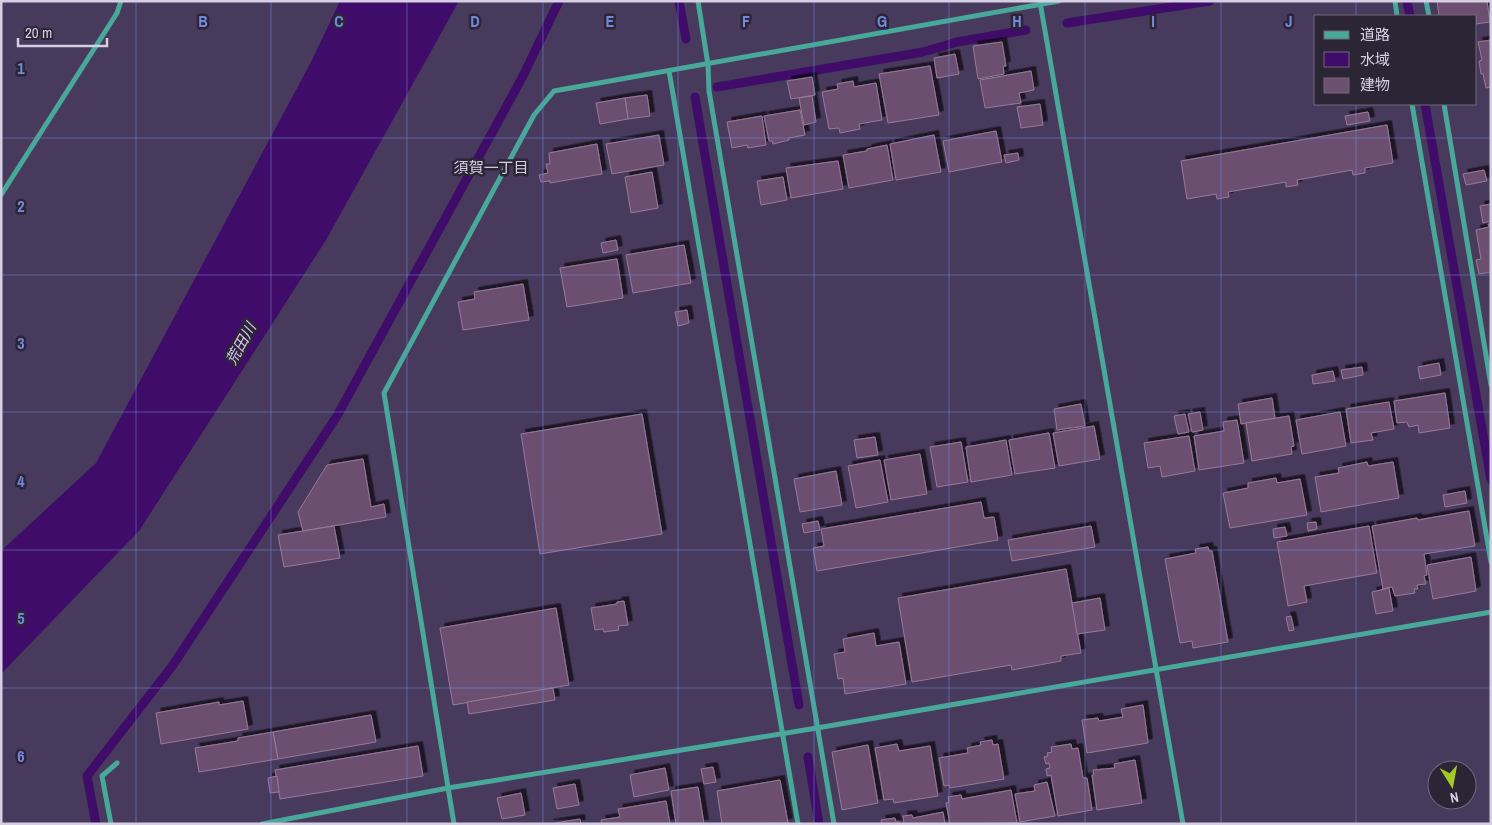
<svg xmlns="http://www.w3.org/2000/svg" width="1492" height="825" viewBox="0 0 1492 825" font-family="'Archivo Narrow','Noto Sans JP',sans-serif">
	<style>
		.water { fill: #3f0c6a }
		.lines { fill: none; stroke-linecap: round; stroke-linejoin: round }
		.stream { stroke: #3f0c6a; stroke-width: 9 }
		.building { fill: #6c506f; stroke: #97799a; filter: url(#shadow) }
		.street { stroke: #48a89a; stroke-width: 5 }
		.grid { fill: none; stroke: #7088dd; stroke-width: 1; stroke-opacity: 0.55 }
		.labels { text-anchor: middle; stroke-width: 5; stroke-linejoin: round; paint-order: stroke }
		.neighbourhood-label { font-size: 15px; fill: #d6cfe4; stroke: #2c2535 }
		.water-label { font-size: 15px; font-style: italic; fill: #d9c6f7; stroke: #2c2535 }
		.grid-label { font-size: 16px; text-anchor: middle; font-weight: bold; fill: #7088dd; stroke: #2c2535; stroke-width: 5; stroke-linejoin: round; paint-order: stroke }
	</style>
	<defs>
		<filter id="shadow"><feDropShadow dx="4.5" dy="-4.5" stdDeviation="0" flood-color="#0009"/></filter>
	</defs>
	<rect width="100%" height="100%" fill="#483a5d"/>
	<polygon class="water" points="340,1 459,1 326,240 139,531 1,674 1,551 96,463 311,62"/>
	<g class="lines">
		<g class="stream">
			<polyline points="679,1 686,39"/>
			<polyline points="1407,1 1410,16"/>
			<polyline points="1067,23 1210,1"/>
			<polyline points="717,87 923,52 957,42 1026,30"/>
			<polyline points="695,97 799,705"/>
			<polyline points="1425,104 1491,480"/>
			<polyline points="808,757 819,824"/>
			<polyline points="96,824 87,776 173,665 337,416 523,76 559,1"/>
		</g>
	</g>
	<g class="building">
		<polygon points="1437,1 1487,1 1490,22 1476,24 1476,16 1439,16"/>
		<polygon points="1491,40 1491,87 1486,88 1483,74 1481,74 1479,61 1482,60 1478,42"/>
		<polygon points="1002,42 1006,66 1003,66 1004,74 978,79 973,46"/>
		<polygon points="955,54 959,74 937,78 934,58"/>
		<polygon points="930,66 939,115 888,123 879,74"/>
		<polygon points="1031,71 1034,90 1019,93 1021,103 985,108 980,80"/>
		<polygon points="812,77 815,95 791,99 787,81"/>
		<polygon points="853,81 854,87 876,83 882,120 859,124 860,129 840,133 839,128 829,129 822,92 838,89 837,84"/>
		<polygon points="647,95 650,116 628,119 625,98"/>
		<polygon points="812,96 816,122 804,125 799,98"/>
		<polygon points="625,98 628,119 600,124 596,103"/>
		<polygon points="1040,104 1043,125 1021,128 1017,107"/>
		<polygon points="800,110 805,135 789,138 789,140 773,144 772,141 769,141 764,116"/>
		<polygon points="1368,112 1370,121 1347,125 1345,116"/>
		<polygon points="762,116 766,145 748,148 747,145 732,148 727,122"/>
		<polygon points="1387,125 1393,163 1365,168 1365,173 1353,175 1352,170 1297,180 1298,185 1286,187 1286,182 1228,192 1229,197 1217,199 1216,194 1187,199 1181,161"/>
		<polygon points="996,131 1002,162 949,172 943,141"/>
		<polygon points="659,135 664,165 612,174 606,144"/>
		<polygon points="934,135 941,172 896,180 890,144"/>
		<polygon points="597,144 602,174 550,183 550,181 541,182 539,175 548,173 546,164 550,164 549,153"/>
		<polygon points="887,145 893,180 849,188 843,155 867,151 867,149"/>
		<polygon points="1018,153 1019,160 1006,163 1004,155"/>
		<polygon points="838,161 843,189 791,198 786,168"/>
		<polygon points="1484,170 1487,181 1466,185 1463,174"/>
		<polygon points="652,172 658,208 631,213 625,177"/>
		<polygon points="783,177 787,200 761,205 757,181"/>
		<polygon points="1491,204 1491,221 1483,223 1480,206"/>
		<polygon points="1488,224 1491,224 1491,272 1479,274 1476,260 1481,259 1476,230 1489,227"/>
		<polygon points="616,240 618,250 603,253 601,243"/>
		<polygon points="684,245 691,283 633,293 626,255"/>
		<polygon points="617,259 623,298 567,307 560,268"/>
		<polygon points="523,284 529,320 463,330 458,302 475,299 474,292"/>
		<polygon points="687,310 689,323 678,326 675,312"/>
		<polygon points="1439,363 1441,375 1420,379 1418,367"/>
		<polygon points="1362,367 1363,375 1343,379 1341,370"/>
		<polygon points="1333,371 1335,381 1313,384 1312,375"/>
		<polygon points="1445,393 1450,428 1419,433 1418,425 1409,427 1407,422 1397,423 1394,401"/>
		<polygon points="1272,398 1275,418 1241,424 1238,404"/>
		<polygon points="1389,402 1394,429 1371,433 1373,440 1351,443 1346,409"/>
		<polygon points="1081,404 1085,426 1057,430 1054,409"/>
		<polygon points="1200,412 1203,430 1192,432 1188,414"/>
		<polygon points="1340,412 1346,446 1302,454 1296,420"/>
		<polygon points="642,414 662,534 540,554 521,434"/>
		<polygon points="1185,414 1189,432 1178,434 1174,416"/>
		<polygon points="1289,416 1294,446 1291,447 1292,454 1252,461 1246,423"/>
		<polygon points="1237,420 1244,463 1199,470 1194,436 1224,431 1223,422"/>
		<polygon points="1094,426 1100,459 1059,466 1053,433"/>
		<polygon points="1049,433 1055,468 1015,474 1009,440"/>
		<polygon points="1189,436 1195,471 1162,477 1160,466 1148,468 1144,443"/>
		<polygon points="875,437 878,455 857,458 854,440"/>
		<polygon points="1006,440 1012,475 971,482 966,447"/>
		<polygon points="961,442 968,482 937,487 930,447"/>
		<polygon points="920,454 927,494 891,500 884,460"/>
		<polygon points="363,459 371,507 384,504 386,517 303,531 298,512 327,465"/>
		<polygon points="880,460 888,502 856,508 848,466"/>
		<polygon points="1367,462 1368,466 1393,462 1399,498 1321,512 1315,477 1339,473 1338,468"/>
		<polygon points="836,471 842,505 800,512 794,479"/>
		<polygon points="1276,478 1277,483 1300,479 1307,515 1230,528 1223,493 1248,488 1248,483"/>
		<polygon points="1465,491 1467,503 1445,507 1443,495"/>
		<polygon points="981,502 984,518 994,517 998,540 817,571 813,548 824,546 821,529"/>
		<polygon points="1469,511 1475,546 1424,554 1427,575 1424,576 1426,584 1417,585 1418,589 1414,589 1415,593 1395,596 1392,587 1383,589 1372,526 1417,518 1418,520"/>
		<polygon points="818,521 820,530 804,533 802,524"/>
		<polygon points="1316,522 1317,529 1308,531 1307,523"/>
		<polygon points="334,526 340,558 284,567 278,535"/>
		<polygon points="1091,526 1095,547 1012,561 1008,540"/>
		<polygon points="1369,526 1377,573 1304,586 1307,602 1288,606 1277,542"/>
		<polygon points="1285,527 1287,536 1274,538 1273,529"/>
		<polygon points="1208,547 1209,551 1212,551 1228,642 1193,648 1192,641 1180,643 1165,559 1196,553 1195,549"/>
		<polygon points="1471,557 1476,591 1433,599 1427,565"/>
		<polygon points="1066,569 1081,653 1061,656 1061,661 1012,670 1011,665 912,682 898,598"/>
		<polygon points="1389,588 1393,611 1376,614 1372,592"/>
		<polygon points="1100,598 1105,630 1077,634 1072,603"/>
		<polygon points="624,601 628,625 618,626 619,630 604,632 603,629 595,630 591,608 617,604 617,602"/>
		<polygon points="556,608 569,685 453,705 440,628"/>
		<polygon points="1291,616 1294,630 1289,631 1286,617"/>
		<polygon points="874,633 876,646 899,642 906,684 845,694 843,678 838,679 834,654 845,652 843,639"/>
		<polygon points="553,688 555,700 469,714 467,702"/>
		<polygon points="243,701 248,729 161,744 156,713 219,702 219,705"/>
		<polygon points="1143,705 1148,743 1087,753 1082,720 1098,718 1099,721 1123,717 1121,709"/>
		<polygon points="371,715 376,742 278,759 273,732"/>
		<polygon points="273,732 278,759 199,772 195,748 238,741 238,738"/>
		<polygon points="992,740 993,745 998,744 1004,779 950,788 949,785 944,786 939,758 968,753 967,748 981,745 980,742"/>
		<polygon points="897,744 899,751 930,746 938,796 894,803 893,799 884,800 875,748"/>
		<polygon points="1071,744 1072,749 1078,748 1083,778 1087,778 1092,810 1058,816 1051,775 1047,776 1046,769 1050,768 1049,763 1046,764 1044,757 1048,756 1047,753 1052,752 1051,747"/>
		<polygon points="868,745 878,803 842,810 832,752"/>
		<polygon points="418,746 423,776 280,799 275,770"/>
		<polygon points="1135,760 1142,803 1097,810 1092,775 1094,775 1093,770 1115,768 1114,764"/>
		<polygon points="713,767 716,782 704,784 701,769"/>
		<polygon points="665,768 669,790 634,797 630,775"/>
		<polygon points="277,776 279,792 270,793 268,778"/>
		<polygon points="780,780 788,823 722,824 717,791"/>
		<polygon points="1047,782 1055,816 1020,822 1015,794 1035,791 1034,785"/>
		<polygon points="575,784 579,805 557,809 553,788"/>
		<polygon points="698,787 704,824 676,824 671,791"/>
		<polygon points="1011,790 1017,823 950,824 946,803 949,802 948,797 961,795 962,799"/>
		<polygon points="521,793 525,815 502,819 497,798"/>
		<polygon points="666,801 670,824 602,824 601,820 620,817 618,809"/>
		<polygon points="943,812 945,824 904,824 903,816 912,815 913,818"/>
		<polygon points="895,818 896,822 900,822 900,824 882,824 881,820"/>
		<polygon points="580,819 581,824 549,824"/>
	</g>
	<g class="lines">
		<g class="street">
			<polyline points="698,1 708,65 709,91 834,824"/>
			<polyline points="1395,1 1397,16"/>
			<polyline points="1426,1 1429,16"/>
			<polyline points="1040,2 1183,824"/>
			<polyline points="669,71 798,824"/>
			<polyline points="1412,104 1491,562"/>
			<polyline points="1444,104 1491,385"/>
			<polyline points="1,195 117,13 121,1"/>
			<polyline points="111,824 102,776 117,763"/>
			<polyline points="262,824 448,788 817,728 1491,612"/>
			<polyline points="454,824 384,393 534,115 554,91 1059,1"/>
		</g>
	</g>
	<path class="grid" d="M 136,1 L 136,824M 271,1 L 271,824M 407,1 L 407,824M 543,1 L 543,824M 678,1 L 678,824M 814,1 L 814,824M 949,1 L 949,824M 1085,1 L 1085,824M 1221,1 L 1221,824M 1356,1 L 1356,16M 1356,104 L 1356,824M 1,138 L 1491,138M 1,275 L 1491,275M 1,412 L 1491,412M 1,550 L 1491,550M 1,688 L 1491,688"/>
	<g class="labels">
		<g class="neighbourhood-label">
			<text x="491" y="173">須賀一丁目</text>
		</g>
		<g class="water-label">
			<text transform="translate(241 344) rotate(-61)" y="5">荒田川</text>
		</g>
	</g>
	<g class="grid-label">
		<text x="203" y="27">B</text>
		<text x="339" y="27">C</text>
		<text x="475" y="27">D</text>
		<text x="610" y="27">E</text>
		<text x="746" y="27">F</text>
		<text x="882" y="27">G</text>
		<text x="1017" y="27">H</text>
		<text x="1153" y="27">I</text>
		<text x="1289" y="27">J</text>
		<text x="21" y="74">1</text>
		<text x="21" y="212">2</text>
		<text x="21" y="349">3</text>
		<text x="21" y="487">4</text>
		<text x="21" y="624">5</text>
		<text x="21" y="762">6</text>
	</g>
	<rect width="1492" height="825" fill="none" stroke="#d6cfe4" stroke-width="5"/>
	<rect x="1314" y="15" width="162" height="90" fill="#2c2535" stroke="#70697b"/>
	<rect x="1324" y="31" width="25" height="8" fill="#48a89a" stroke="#70697b"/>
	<text x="1360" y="40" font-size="15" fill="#d6cfe4">道路</text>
	<rect x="1324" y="52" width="25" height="15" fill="#3f0c6a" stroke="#70697b"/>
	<text x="1360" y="65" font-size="15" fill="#d6cfe4">水域</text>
	<rect x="1324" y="78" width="25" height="15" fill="#6c506f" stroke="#70697b"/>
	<text x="1360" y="90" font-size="15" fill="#d6cfe4">建物</text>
	<g transform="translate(1452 785) rotate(169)"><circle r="24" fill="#2c2535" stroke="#70697b"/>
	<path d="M0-4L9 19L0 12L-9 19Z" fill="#a3c926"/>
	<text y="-8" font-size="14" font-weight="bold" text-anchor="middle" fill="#d6cfe4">N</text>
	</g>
	<path d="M18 38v8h89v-8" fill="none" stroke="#d6cfe4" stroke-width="2.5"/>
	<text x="25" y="38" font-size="15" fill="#d6cfe4" stroke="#2c2535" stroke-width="4" paint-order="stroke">20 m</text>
</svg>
